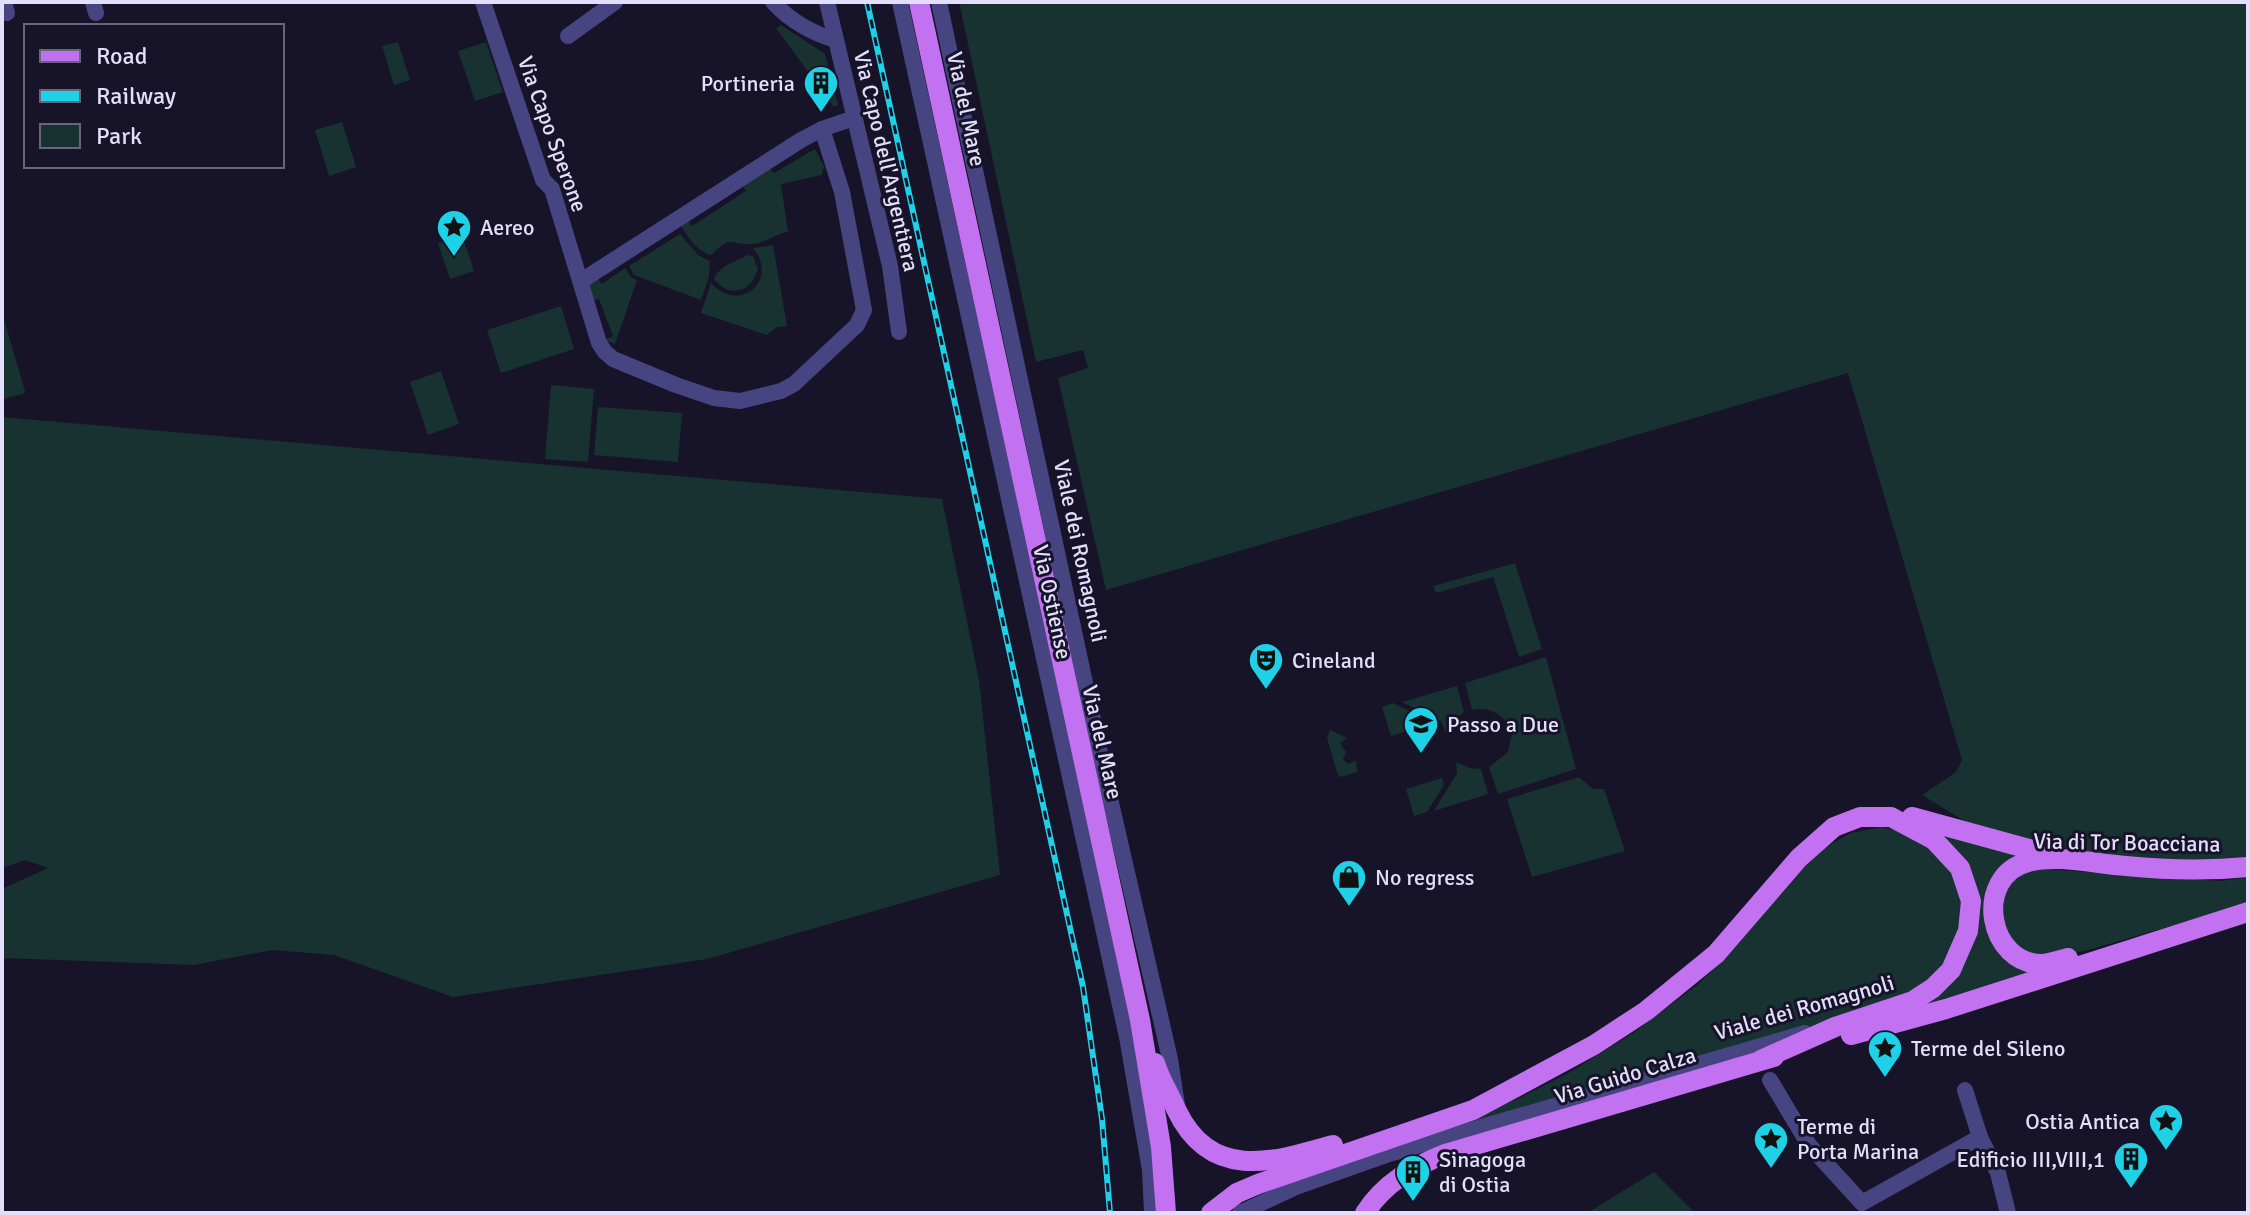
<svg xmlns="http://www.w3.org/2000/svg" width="2250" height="1215" viewBox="0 0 2250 1215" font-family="Signika,sans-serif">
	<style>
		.green { fill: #173231 }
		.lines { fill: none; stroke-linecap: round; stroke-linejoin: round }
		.minor { stroke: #474482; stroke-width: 16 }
		.major { stroke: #c271f0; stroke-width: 20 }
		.rail-casing { stroke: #1fd1e7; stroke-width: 6 }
		.rail { stroke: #171328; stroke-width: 3; stroke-dasharray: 9; stroke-linecap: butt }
		.labels { text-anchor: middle; stroke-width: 6; stroke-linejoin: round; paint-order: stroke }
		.poi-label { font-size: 22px; fill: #e2defb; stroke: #171328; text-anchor: start }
		.street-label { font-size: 22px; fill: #e2defb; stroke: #171328 }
	</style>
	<rect width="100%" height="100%" fill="#171328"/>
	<g class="green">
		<polygon points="959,2 2248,2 2248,860 2165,863 2022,842 1982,832 1922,795 1956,772 1962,760 1848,373 1106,590 1058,378 1088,368 1083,350 1036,362"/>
		<polygon points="781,25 825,54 838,105 834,107 776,28"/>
		<polygon points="398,42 410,80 394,85 382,46"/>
		<polygon points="486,42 503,92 475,101 458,51"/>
		<polygon points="342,122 356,167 329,176 315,130"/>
		<path d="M 815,149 L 824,166 L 822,175 L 781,184 L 788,232 C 774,234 767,243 752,244 C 730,246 732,234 711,255 C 696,251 688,237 680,224 L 687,219 L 692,226 L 746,191 L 742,184 L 769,167 L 774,173 Z"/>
		<polygon points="680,234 698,255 710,261 709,277 701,300 634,275 629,266"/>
		<polygon points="462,235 474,271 450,279 438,243"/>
		<path d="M 773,245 L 787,326 L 777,327 L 767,335 L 701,313 L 711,283 C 739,314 780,281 753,248 Z"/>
		<path d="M 748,255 L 753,256 L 758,269 C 751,292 731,299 714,279 C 720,265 735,262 748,255 Z"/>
		<polygon points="625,268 632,278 637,280 615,344 604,340 613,336 599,299 591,301 588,282 596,276 602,284"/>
		<polygon points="561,306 574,349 501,373 487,330"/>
		<polygon points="2,313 25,391 23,394 2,399"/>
		<polygon points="441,371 459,424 428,435 410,382"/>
		<polygon points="551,385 594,389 588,462 545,459"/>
		<polygon points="598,407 682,413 678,462 594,455"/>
		<polygon points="2,417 942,499 979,680 1000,875 707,959 453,997 334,955 272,950 194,965 2,958 2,889 48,868 25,860 2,868"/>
		<polygon points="1515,563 1542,649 1519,657 1493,577 1436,593 1433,586"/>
		<path d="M 1546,657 L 1576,769 L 1498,794 L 1489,767 L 1508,752 L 1512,734 C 1505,715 1492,706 1472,710 L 1465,683 Z"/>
		<polygon points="1457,686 1464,712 1449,725 1446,733 1441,721 1402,702"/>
		<polygon points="1393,703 1423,718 1426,725 1391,736 1382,707"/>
		<polygon points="1330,730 1347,738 1340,743 1346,752 1343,759 1348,764 1356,761 1357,772 1341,777 1338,775 1327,738"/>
		<polygon points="1456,762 1470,768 1481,769 1488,794 1434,811 1457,773"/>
		<polygon points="1579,777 1593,789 1604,789 1625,851 1532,877 1507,799"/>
		<polygon points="1442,778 1444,785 1427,812 1414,816 1406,789"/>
		<polygon points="1881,827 1912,833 1951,868 1965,904 1952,960 1905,1000 1367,1157 1515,1100 1567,1074 1633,1033 1696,986 1718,965 1820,850 1851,833"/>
		<polygon points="1927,831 2027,858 1987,920 2039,971 1921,1006 1952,979 1976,898"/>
		<polygon points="2030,868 2221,881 2248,877 2248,904 2088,950 2040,961 2001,936 2005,886"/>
		<polygon points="1654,1172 1695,1213 1587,1213"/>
	</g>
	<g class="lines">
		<g class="minor">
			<polyline points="4,2 7,13"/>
			<polyline points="93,2 96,13"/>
			<polyline points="483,2 543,180 552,189 599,343 605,352 613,359 676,385 714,398 740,401 781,391 794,384 857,325 864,310 842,192 822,129 801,140 581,281"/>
			<path d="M 773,2 C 789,20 813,34 836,40"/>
			<polyline points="827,2 890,266 899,332"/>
			<polyline points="900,2 1127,1037 1150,1170 1152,1213"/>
			<polyline points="939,2 1108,790 1170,1059 1177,1105"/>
			<polyline points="568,36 615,2"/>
			<polyline points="822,129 854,118"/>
			<polyline points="1770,1080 1809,1145 1862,1203 1980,1137"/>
			<polyline points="1965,1090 1980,1137 1998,1173 2008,1213"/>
			<polyline points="1240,1213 1296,1187 1389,1154 1805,1033"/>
		</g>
		<g class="major">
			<polyline points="919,2 1140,1020 1161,1147 1166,1213"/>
			<polyline points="1912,817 2051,855"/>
			<path d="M 2068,958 C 2060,960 2052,963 2044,964 C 1987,966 1973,876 2028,862 C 2058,854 2095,864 2126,866 C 2166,870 2207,871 2248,867"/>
			<polyline points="1851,1035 1946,1009 2248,912"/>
			<path d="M 1155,1063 C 1160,1080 1169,1093 1176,1109 C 1210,1181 1271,1163 1333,1145"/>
			<polyline points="1211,1213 1237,1193 1258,1184 1473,1110 1594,1045 1646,1011 1716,954 1799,858 1834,827 1860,817 1891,817 1934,840 1960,868 1971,901 1968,931 1951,970 1933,988 1913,1001 1835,1027 1761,1060"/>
			<path d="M 1365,1213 C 1384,1183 1413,1167 1445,1154 L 1774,1057"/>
		</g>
		<g class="rail-casing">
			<polyline id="rail" points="867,2 1083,987 1102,1119 1110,1213"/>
		</g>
		<use href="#rail" class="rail"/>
	</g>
	<defs>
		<g id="building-pin" transform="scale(1.8)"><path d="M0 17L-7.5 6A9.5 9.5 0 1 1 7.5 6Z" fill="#1fd1e7" stroke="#171328"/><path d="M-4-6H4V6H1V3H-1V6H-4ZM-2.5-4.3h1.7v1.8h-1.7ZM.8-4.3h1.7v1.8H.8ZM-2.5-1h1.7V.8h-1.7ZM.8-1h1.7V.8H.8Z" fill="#111"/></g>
		<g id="sight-pin" transform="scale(1.8)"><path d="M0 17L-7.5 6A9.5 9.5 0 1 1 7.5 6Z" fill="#1fd1e7" stroke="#171328"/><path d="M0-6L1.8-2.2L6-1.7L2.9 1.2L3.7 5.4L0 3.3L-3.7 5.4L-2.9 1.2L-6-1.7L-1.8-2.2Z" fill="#111"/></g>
		<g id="theatre-pin" transform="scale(1.8)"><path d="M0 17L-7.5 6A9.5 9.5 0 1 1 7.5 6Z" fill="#1fd1e7" stroke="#171328"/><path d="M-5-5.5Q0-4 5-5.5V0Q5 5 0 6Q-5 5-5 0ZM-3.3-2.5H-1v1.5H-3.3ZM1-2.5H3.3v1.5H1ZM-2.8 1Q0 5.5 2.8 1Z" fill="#111"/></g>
		<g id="school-pin" transform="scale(1.8)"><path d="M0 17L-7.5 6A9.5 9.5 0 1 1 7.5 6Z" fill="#1fd1e7" stroke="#171328"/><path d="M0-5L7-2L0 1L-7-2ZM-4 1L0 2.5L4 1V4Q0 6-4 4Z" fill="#111"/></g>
		<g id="shop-pin" transform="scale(1.8)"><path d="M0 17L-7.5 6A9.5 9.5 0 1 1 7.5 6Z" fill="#1fd1e7" stroke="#171328"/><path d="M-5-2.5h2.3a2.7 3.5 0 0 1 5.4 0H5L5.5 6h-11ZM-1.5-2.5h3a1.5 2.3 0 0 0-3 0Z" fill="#111"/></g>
	</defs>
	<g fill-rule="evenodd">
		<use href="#building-pin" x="821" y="83"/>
		<use href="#sight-pin" x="454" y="227"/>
		<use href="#theatre-pin" x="1266" y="660"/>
		<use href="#school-pin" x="1421" y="724"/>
		<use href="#shop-pin" x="1349" y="877"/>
		<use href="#sight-pin" x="1885" y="1048"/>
		<use href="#sight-pin" x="2166" y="1121"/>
		<use href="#sight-pin" x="1771" y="1139"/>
		<use href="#building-pin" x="2131" y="1159"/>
		<use href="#building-pin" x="1413" y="1172"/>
	</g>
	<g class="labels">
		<g class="poi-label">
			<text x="795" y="91" text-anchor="end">Portineria</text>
			<text x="480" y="235">Aereo</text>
			<text x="1292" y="668">Cineland</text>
			<text x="1447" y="732">Passo a Due</text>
			<text x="1375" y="885">No regress</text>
			<text x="1911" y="1056">Terme del Sileno</text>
			<text x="2140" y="1129" text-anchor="end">Ostia Antica</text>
			<text x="1797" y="1134">Terme di<tspan x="1797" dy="25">Porta Marina</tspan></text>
			<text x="1439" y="1167">Sinagoga<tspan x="1439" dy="25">di Ostia</tspan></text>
			<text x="2105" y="1167" text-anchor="end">Edificio III,VIII,1</text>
		</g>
		<g class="street-label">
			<text transform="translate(967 109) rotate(78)" y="8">Via del Mare</text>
			<text transform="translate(553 134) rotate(70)" y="8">Via Capo Sperone</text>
			<text transform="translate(887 161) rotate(77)" y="8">Via Capo dell'Argentiera</text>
			<text transform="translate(1081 551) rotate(78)" y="8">Viale dei Romagnoli</text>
			<text transform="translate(1053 602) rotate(78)" y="8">Via Ostiense</text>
			<text transform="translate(1103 742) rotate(77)" y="8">Via del Mare</text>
			<text transform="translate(2127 842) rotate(1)" y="8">Via di Tor Boacciana</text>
			<text transform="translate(1804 1007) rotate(-16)" y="8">Viale dei Romagnoli</text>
			<text transform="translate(1625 1075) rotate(-17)" y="8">Via Guido Calza</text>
		</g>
	</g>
	<rect width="2250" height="1215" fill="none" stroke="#e2defb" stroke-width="8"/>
	<rect x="24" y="24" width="260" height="144" fill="#171328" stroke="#68647c" stroke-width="2"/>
	<rect x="40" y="50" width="40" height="12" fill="#c271f0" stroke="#68647c" stroke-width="2"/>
	<text x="96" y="64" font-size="24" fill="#e2defb">Road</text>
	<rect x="40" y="90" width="40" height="12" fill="#1fd1e7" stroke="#68647c" stroke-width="2"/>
	<text x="96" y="104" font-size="24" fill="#e2defb">Railway</text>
	<rect x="40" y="124" width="40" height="24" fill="#173231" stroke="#68647c" stroke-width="2"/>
	<text x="96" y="144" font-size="24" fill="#e2defb">Park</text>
</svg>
